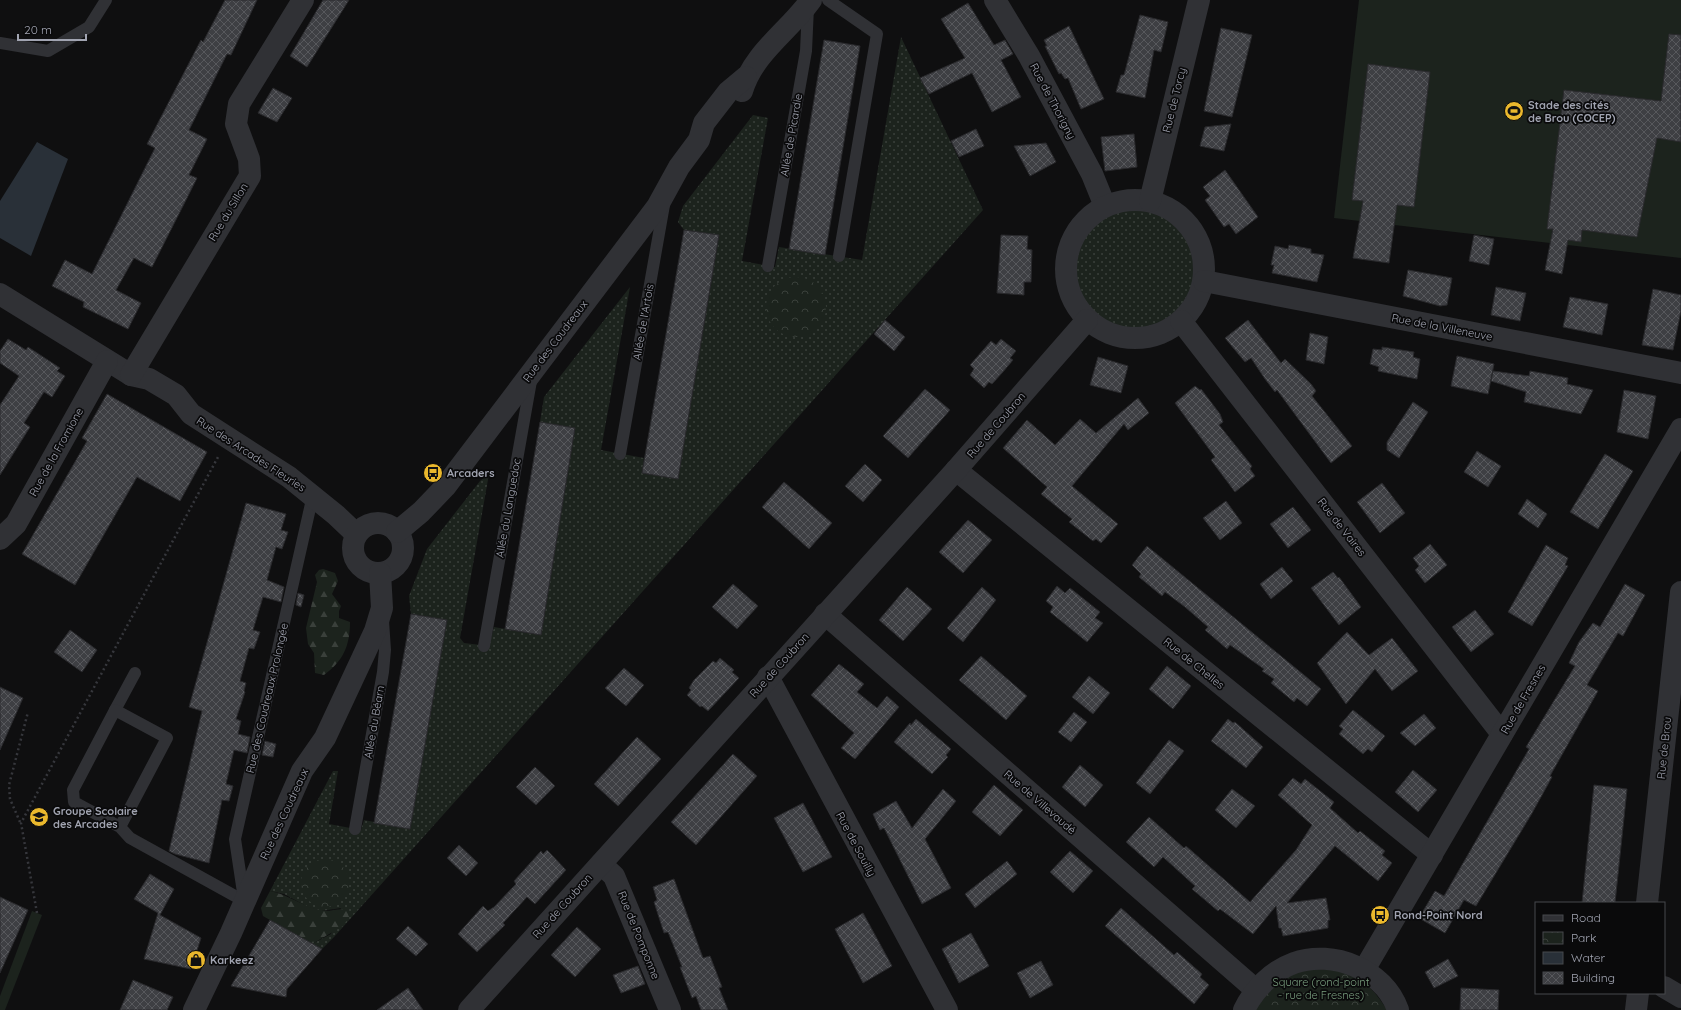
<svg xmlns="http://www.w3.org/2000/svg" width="1681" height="1010" viewBox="0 0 1681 1010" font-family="Quicksand,sans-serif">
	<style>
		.grass { fill: url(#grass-dots) }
		.forest { fill: url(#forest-firs) }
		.park { fill: url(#park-crowns) }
		.pitch { fill: #1c231d }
		.water { fill: #293038 }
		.building { fill: url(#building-cross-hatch); stroke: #29292c }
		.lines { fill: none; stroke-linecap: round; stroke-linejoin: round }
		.path { stroke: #36373c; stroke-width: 2.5; stroke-dasharray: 2 3; stroke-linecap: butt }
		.service { stroke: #303135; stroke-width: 12 }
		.minor { stroke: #303135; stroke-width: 22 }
		.labels { text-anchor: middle; stroke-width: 3.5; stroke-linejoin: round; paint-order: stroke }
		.street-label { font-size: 11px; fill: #a1a4b1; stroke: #0a0a0b }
		.poi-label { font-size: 11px; font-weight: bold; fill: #a1a4b1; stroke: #0a0a0b; text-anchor: start }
		.park-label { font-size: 11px; fill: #789c7d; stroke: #0a0a0b }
	</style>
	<defs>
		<pattern id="grass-dots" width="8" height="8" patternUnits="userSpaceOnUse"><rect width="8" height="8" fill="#1c231d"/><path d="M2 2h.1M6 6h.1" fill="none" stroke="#3a403b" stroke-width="1.8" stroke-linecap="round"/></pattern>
		<pattern id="forest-firs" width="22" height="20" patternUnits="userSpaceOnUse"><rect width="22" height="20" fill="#1c231d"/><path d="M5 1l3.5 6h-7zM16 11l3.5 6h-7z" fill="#3a403b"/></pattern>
		<pattern id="park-crowns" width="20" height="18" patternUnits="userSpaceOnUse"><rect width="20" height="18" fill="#1c231d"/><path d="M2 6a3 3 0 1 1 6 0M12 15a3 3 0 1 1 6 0" fill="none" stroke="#3a403b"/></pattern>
		<pattern id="building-cross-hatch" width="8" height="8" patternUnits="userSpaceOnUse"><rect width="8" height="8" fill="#3e3f43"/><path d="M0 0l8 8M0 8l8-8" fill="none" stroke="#57585c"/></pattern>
	</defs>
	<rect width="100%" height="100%" fill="#0f0f10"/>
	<g class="grass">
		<polygon points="901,37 983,210 335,936 322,949 312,944 331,934 341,908 321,911 308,907 284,894 270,891 333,771 338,771 329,824 361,830 364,820 410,829 447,620 411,614 409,596 427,549 480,481 489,474 460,638 464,643 489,646 494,627 541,635 575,428 540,422 544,397 630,287 601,450 644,458 642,473 678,479 719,236 684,230 678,222 683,206 753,115 768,118 742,261 775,267 779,247 862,260"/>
		<circle cx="1134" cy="269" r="60"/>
	</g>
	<g class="forest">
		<path d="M 323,569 L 335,573 L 338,581 L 332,594 L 341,606 L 339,611 L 339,618 L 350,622 C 350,646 343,661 324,675 L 315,673 L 314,653 L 308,644 L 306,628 L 317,582 L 315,575 L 319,570 Z"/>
		<path d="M 270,891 C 289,895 302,906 320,910 C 329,913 338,907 347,910 L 349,917 L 343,926 L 312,944 L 263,916 L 261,908 Z"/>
	</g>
	<g class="park">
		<circle cx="796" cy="307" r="30"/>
		<circle cx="325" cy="883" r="24"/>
		<path d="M 1328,967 C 1359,978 1369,981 1387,1010 L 1255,1010 L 1267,992 L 1295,972 Z"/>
	</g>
	<g class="pitch">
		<polygon points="1359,0 1681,0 1681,258 1334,218"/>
		<polygon points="32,911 42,915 5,1010 0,1010 0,996"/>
	</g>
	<polygon class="water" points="37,142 68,159 31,256 0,238 0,201"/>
	<g class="building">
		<polygon points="225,0 257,0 231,55 227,54 189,130 207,139 189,175 197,178 184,204 152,267 134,258 116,290 141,303 128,329 83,307 84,302 52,286 65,260 92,274 155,148 147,144 201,40 203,42"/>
		<polygon points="323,0 349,0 307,67 290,56"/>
		<polygon points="968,3 994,45 1005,40 1013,54 1001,60 1021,97 992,112 972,73 929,94 920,78 965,58 941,19"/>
		<polygon points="1140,15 1168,22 1161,52 1154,50 1145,98 1116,92 1121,75 1124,75"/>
		<polygon points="1069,26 1104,99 1081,109 1068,78 1065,79 1061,73 1059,74 1045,46 1047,46 1044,40"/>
		<polygon points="1221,28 1252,35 1232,117 1204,111"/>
		<polygon points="1669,34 1681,35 1681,142 1657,138 1637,237 1582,230 1581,242 1568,240 1562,274 1545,270 1553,229 1547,229 1564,90 1661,101"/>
		<polygon points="824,40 860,46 825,255 789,249"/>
		<polygon points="1368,64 1430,72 1414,207 1397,205 1389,263 1353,258 1363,201 1352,200"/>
		<polygon points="273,88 292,98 277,122 258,113"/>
		<polygon points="1231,124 1224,151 1200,146 1205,127"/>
		<polygon points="976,129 984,146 959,157 951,141"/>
		<polygon points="1134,134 1137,167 1105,171 1101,137"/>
		<polygon points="1046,143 1056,162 1030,176 1014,146"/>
		<polygon points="1225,170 1258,217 1236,234 1229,224 1224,227 1205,200 1210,196 1203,187"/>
		<polygon points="684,230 719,235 678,479 642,473"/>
		<polygon points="1001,235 1028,236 1027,249 1032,250 1031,282 1024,282 1024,295 997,293"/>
		<polygon points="1474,235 1494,239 1489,265 1469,261"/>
		<polygon points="1289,245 1311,249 1311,253 1324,255 1317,282 1272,273 1274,265 1271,265 1275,246 1288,249"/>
		<polygon points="1408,270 1452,278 1447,305 1440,306 1403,296"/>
		<polygon points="1496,287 1526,293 1520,321 1491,315"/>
		<polygon points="1653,289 1681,295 1681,311 1673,350 1642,345"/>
		<polygon points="1570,297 1608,304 1602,335 1563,327"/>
		<polygon points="885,320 905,337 894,351 874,334"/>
		<polygon points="1248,320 1281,363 1285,359 1311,384 1316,391 1312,396 1352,446 1331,463 1277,390 1275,392 1265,379 1251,358 1245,362 1225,338"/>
		<polygon points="1310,333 1328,337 1324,364 1306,360"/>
		<polygon points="8,339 26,350 28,347 60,368 57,371 65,376 52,397 44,392 24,423 30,427 0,475 0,405 19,376 0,363 0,351"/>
		<polygon points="1001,339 1016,351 1010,358 1013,360 1002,373 992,384 989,382 984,388 970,375 974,369 970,365 991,341 996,345"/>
		<polygon points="1382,347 1414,352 1413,357 1420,359 1417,379 1378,371 1379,367 1370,364 1373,349 1382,350"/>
		<polygon points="1457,356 1494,364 1488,394 1451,386"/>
		<polygon points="1098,357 1128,366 1121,393 1090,385"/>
		<polygon points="1493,371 1529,376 1530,371 1568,378 1567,384 1593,390 1581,414 1524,402 1526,392 1491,381"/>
		<polygon points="1195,386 1200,390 1201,389 1220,414 1223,422 1219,425 1252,466 1250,469 1255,476 1235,492 1211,460 1215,457 1175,403"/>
		<polygon points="925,389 950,410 908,458 883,436"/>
		<polygon points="1624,390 1656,396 1648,439 1617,432"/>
		<polygon points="107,394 207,452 180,501 137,477 75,585 22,554 87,441 82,438"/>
		<polygon points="1138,398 1149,413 1128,430 1124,424 1072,486 1118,524 1101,543 1096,539 1093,541 1069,522 1072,519 1041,494 1047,487 1003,448 1027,420 1055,445 1080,419 1096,433"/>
		<polygon points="1413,402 1428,412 1399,458 1387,450 1387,442"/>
		<polygon points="540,422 575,428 541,635 505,629"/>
		<polygon points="1477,451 1501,466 1488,487 1464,472"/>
		<polygon points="1605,454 1633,471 1598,529 1570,512"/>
		<polygon points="865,464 882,480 863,502 845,486"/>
		<polygon points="784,482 832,523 809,549 762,507"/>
		<polygon points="1382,483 1405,513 1380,533 1357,502"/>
		<polygon points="1527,499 1547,514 1538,528 1518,514"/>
		<polygon points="1226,501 1242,523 1220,540 1203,518"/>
		<polygon points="246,503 286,514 281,530 288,532 282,549 276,547 267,580 284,587 281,602 263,597 253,630 260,632 254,649 249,648 240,681 246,683 244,691 245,692 236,719 241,721 238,734 250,737 247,753 234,750 226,784 233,786 229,801 222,800 209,863 175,854 169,851 202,711 189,707"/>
		<polygon points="1293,507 1311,530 1288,548 1270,524"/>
		<polygon points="968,520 992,540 963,573 939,552"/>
		<polygon points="1430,544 1447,565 1425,583 1415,570 1419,566 1413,558"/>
		<polygon points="1546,545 1568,558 1565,565 1568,566 1532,626 1508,612"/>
		<polygon points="1147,546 1321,689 1307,706 1297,698 1294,702 1271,683 1274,679 1262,671 1264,669 1230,645 1227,649 1205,630 1208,627 1185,607 1165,592 1162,596 1139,577 1141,574 1132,565"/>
		<polygon points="1282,567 1293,581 1271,599 1260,584"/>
		<polygon points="1333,572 1338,578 1339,577 1361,607 1339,625 1311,588"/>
		<polygon points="733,584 758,606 737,629 712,607"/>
		<polygon points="1625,584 1645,595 1623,636 1618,633 1587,685 1598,691 1550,776 1552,777 1531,815 1476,906 1464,900 1445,933 1419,918 1435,891 1444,896 1529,749 1526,747 1575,666 1569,663 1579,642 1593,623 1600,627"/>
		<polygon points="1057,586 1065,593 1070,588 1100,612 1095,618 1103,623 1087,642 1050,612 1053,607 1046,601"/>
		<polygon points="907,587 932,609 903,641 879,620"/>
		<polygon points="982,587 996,600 963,642 947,628"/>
		<polygon points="298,593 304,595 301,607 296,605"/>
		<polygon points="1475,610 1494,634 1471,652 1452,627"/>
		<polygon points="411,614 447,620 410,829 374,823"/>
		<polygon points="70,630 97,650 82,672 54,652"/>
		<polygon points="1347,632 1369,655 1392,638 1418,671 1392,691 1375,669 1346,704 1317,663"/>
		<polygon points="981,656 1027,696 1006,720 959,680"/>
		<polygon points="720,658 734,670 732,672 739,678 708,711 702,706 700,707 687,695 691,690 689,688 694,680 713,661 716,663"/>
		<polygon points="839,664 864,684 857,692 877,708 887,696 899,707 855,759 841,748 854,733 811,695"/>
		<polygon points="1167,666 1191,686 1173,709 1149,689"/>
		<polygon points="624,668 644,685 626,706 605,688"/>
		<polygon points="1089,676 1110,693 1093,714 1072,697"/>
		<polygon points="0,687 23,698 0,750"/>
		<polygon points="1353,710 1385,736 1372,752 1368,749 1363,754 1339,734 1343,729 1339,726"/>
		<polygon points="1074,712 1087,722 1071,742 1058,732"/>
		<polygon points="1424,714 1436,728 1415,746 1400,733"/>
		<polygon points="916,719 951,749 946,755 948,757 932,774 894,742 910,723 911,725"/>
		<polygon points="1228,719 1233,723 1235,722 1263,747 1246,768 1211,741"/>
		<polygon points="637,737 661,759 618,806 594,784"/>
		<polygon points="1169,740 1184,751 1150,794 1136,783"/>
		<polygon points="265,741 276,744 273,757 262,755"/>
		<polygon points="733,754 757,776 696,845 671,822"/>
		<polygon points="1080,765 1103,785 1085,807 1062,787"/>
		<polygon points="535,767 555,786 536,805 516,787"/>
		<polygon points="1413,770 1437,790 1418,812 1395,792"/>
		<polygon points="1293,778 1301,784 1305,779 1334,802 1330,808 1358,833 1360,831 1385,851 1382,855 1392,863 1378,881 1335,846 1287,903 1326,898 1330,920 1328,920 1328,928 1283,936 1281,928 1279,928 1276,906 1253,934 1220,909 1218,911 1192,889 1195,886 1163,857 1154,867 1126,842 1149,817 1184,848 1186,846 1250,902 1296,850 1312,825 1278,795"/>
		<polygon points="994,785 1023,810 1000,836 972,812"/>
		<polygon points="1594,785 1627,789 1615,903 1582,903"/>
		<polygon points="943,789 956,801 925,839 951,888 922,904 884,828 880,830 873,814 896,801 912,828"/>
		<polygon points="1232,789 1255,806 1236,828 1215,810"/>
		<polygon points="803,803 832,857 803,872 774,818"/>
		<polygon points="459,845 478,863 466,876 447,858"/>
		<polygon points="547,850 566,870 535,904 527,897 503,923 505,925 477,952 458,934 483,906 488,911 494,907 516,884 514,881 541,851 543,854"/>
		<polygon points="1070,851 1093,871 1073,893 1050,872"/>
		<polygon points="1007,861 1017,874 975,908 965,894"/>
		<polygon points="150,874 174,889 160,915 201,938 191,969 144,959 158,913 134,899"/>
		<polygon points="674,879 703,958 710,956 722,987 719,988 728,1010 701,1010 696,996 692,998 680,967 682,967 668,932 664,933 654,902 657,900 653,887"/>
		<polygon points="0,897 28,910 0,973"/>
		<polygon points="1121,908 1174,955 1177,952 1202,974 1200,977 1209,985 1194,1004 1105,926"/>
		<polygon points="863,913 892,966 863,983 835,929"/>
		<polygon points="270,920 322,949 287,989 286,997 231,986"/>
		<polygon points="408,926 428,944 416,956 396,939"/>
		<polygon points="577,927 601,949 575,977 551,955"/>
		<polygon points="971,933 989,966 959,983 942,949"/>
		<polygon points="1448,959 1458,976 1434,988 1425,972"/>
		<polygon points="1041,961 1053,985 1030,998 1017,973"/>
		<polygon points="638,966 645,984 621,993 613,975"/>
		<polygon points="133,980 173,997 167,1010 120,1010"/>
		<polygon points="408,988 423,1010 377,1010"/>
		<polygon points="1461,988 1499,990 1498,1010 1460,1010"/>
	</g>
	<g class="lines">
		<g class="path">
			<polyline points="20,822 10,799 9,785 28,712"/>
			<polyline points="37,913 21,823 218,457"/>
		</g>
		<g class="service">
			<polyline points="828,0 877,34 839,256"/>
			<polyline points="0,43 48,51 89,27 106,0"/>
			<polyline points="768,266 806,51 808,7"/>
			<polyline points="620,454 664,205"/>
			<polyline points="484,646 531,381"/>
			<polyline points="115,710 135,673"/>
			<polyline points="120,827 167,738 115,710 73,790 74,802 120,827 130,838 244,901"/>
			<polyline points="355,829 383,672 385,650 383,621"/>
			<polyline points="244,899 235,839 313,495"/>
		</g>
		<g class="minor">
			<polyline points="995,0 1029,56 1092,174 1105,206"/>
			<path d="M 742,91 C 754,52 788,32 811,0"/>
			<circle cx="1135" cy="269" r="69"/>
			<polyline points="1150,201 1199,0"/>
			<polyline points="1204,281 1681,373"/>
			<polyline points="0,294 131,375 149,379 176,395 191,414 289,477 336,515 356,534"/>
			<polyline points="1181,321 1502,734"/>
			<polyline points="131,375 250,176 249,159 236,124 239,104 303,0"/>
			<polyline points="956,470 1432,855"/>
			<circle cx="378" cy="548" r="25"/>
			<polyline points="397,532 421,512 445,487 657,207 679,167 699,140 704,123 728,92 746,77"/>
			<polyline points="0,539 16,524 107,361"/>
			<polyline points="825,614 1256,990"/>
			<polyline points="768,677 947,1010"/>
			<polyline points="601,864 614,876 670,1010"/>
			<polyline points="1647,903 1681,592"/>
			<polyline points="1364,970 1681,429"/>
			<polyline points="1664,987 1681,997"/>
			<polyline points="194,1010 231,933 302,771 325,738 375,631 382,608 380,573"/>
			<polyline points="469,1010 956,470 1087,320"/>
			<path d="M 1244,1010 C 1254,989 1272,971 1294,963 C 1333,949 1384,970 1398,1010"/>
			<polyline points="1636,1010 1638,993"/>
		</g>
	</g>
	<defs>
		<g id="stadium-disc" transform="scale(1)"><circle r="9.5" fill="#eab82d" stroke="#0a0a0b"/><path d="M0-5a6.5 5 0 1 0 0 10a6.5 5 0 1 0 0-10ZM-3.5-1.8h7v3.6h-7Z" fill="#111"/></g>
		<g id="bus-disc" transform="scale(1)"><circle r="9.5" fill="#eab82d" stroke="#0a0a0b"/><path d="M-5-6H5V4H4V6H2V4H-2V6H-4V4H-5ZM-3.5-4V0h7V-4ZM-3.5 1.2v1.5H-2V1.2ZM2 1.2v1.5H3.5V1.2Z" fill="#111"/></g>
		<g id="school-disc" transform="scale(1)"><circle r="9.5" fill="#eab82d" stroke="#0a0a0b"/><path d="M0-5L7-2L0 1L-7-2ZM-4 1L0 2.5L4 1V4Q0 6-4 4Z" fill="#111"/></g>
		<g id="shop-disc" transform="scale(1)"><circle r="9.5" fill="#eab82d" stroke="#0a0a0b"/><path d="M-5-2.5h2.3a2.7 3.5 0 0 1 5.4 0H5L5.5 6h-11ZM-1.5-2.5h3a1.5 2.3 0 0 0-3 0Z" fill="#111"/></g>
	</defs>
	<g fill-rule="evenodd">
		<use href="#stadium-disc" x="1514" y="111"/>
		<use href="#bus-disc" x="433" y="473"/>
		<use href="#school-disc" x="39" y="817"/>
		<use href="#bus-disc" x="1380" y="915"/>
		<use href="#shop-disc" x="196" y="960"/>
	</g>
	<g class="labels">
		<g class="street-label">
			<text transform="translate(1174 100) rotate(-76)" y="4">Rue de Torcy</text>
			<text transform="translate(1053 101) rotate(62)" y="4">Rue de Thorigny</text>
			<text transform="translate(791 135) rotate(-80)" y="4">Allée de Picardie</text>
			<text transform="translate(228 212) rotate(-59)" y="4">Rue du Sillon</text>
			<text transform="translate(643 322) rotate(-80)" y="4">Allée de l'Artois</text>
			<text transform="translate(1442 327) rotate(11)" y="4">Rue de la Villeneuve</text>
			<text transform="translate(555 341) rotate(-53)" y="4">Rue des Coudreaux</text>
			<text transform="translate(996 425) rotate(-49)" y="4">Rue de Coubron</text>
			<text transform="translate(56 452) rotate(-61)" y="4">Rue de la Fromione</text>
			<text transform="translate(251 454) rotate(33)" y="4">Rue des Arcades Fleuries</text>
			<text transform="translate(508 508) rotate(-80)" y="4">Allée du Languedoc</text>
			<text transform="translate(1342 527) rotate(52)" y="4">Rue de Vaires</text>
			<text transform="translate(1194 663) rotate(39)" y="4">Rue de Chelles</text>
			<text transform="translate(779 665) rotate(-48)" y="4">Rue de Coubron</text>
			<text transform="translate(267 698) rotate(-77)" y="4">Rue des Coudreaux Prolongée</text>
			<text transform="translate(1523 699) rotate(-60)" y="4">Rue de Fresnes</text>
			<text transform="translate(374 722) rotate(-80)" y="4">Allée du Béarn</text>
			<text transform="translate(1664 748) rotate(-84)" y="4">Rue de Brou</text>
			<text transform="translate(1040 802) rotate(41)" y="4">Rue de Villevaudé</text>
			<text transform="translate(284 814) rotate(-65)" y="4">Rue des Coudreaux</text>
			<text transform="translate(856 844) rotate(62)" y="4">Rue de Souilly</text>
			<text transform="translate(562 906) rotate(-48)" y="4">Rue de Coubron</text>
			<text transform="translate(639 935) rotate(68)" y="4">Rue de Pomponne</text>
		</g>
		<g class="poi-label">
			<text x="1528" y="109">Stade des cités<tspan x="1528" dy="13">de Brou (COCEP)</tspan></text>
			<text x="447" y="477">Arcaders</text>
			<text x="53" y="815">Groupe Scolaire<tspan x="53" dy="13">des Arcades</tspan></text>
			<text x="1394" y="919">Rond-Point Nord</text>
			<text x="210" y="964">Karkeez</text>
		</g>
		<g class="park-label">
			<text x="1321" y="986">Square (rond-point<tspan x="1321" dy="13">- rue de Fresnes)</tspan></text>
		</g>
	</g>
	<rect x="1535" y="902" width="130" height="92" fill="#0a0a0b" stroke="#46484d"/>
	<rect x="1543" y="915" width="20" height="6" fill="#303135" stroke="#46484d"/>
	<text x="1571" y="922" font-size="12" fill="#a1a4b1">Road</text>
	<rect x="1543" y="932" width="20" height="12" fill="url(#park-crowns)" stroke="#46484d"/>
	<text x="1571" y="942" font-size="12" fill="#a1a4b1">Park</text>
	<rect x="1543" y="952" width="20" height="12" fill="#293038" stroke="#46484d"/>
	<text x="1571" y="962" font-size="12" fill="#a1a4b1">Water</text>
	<rect x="1543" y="972" width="20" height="12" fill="url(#building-cross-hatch)" stroke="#46484d"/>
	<text x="1571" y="982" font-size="12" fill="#a1a4b1">Building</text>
	<path d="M18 34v6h68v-6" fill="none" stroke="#a1a4b1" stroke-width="2"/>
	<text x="24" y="34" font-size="12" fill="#a1a4b1" stroke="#0a0a0b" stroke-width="3" paint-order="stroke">20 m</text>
</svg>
